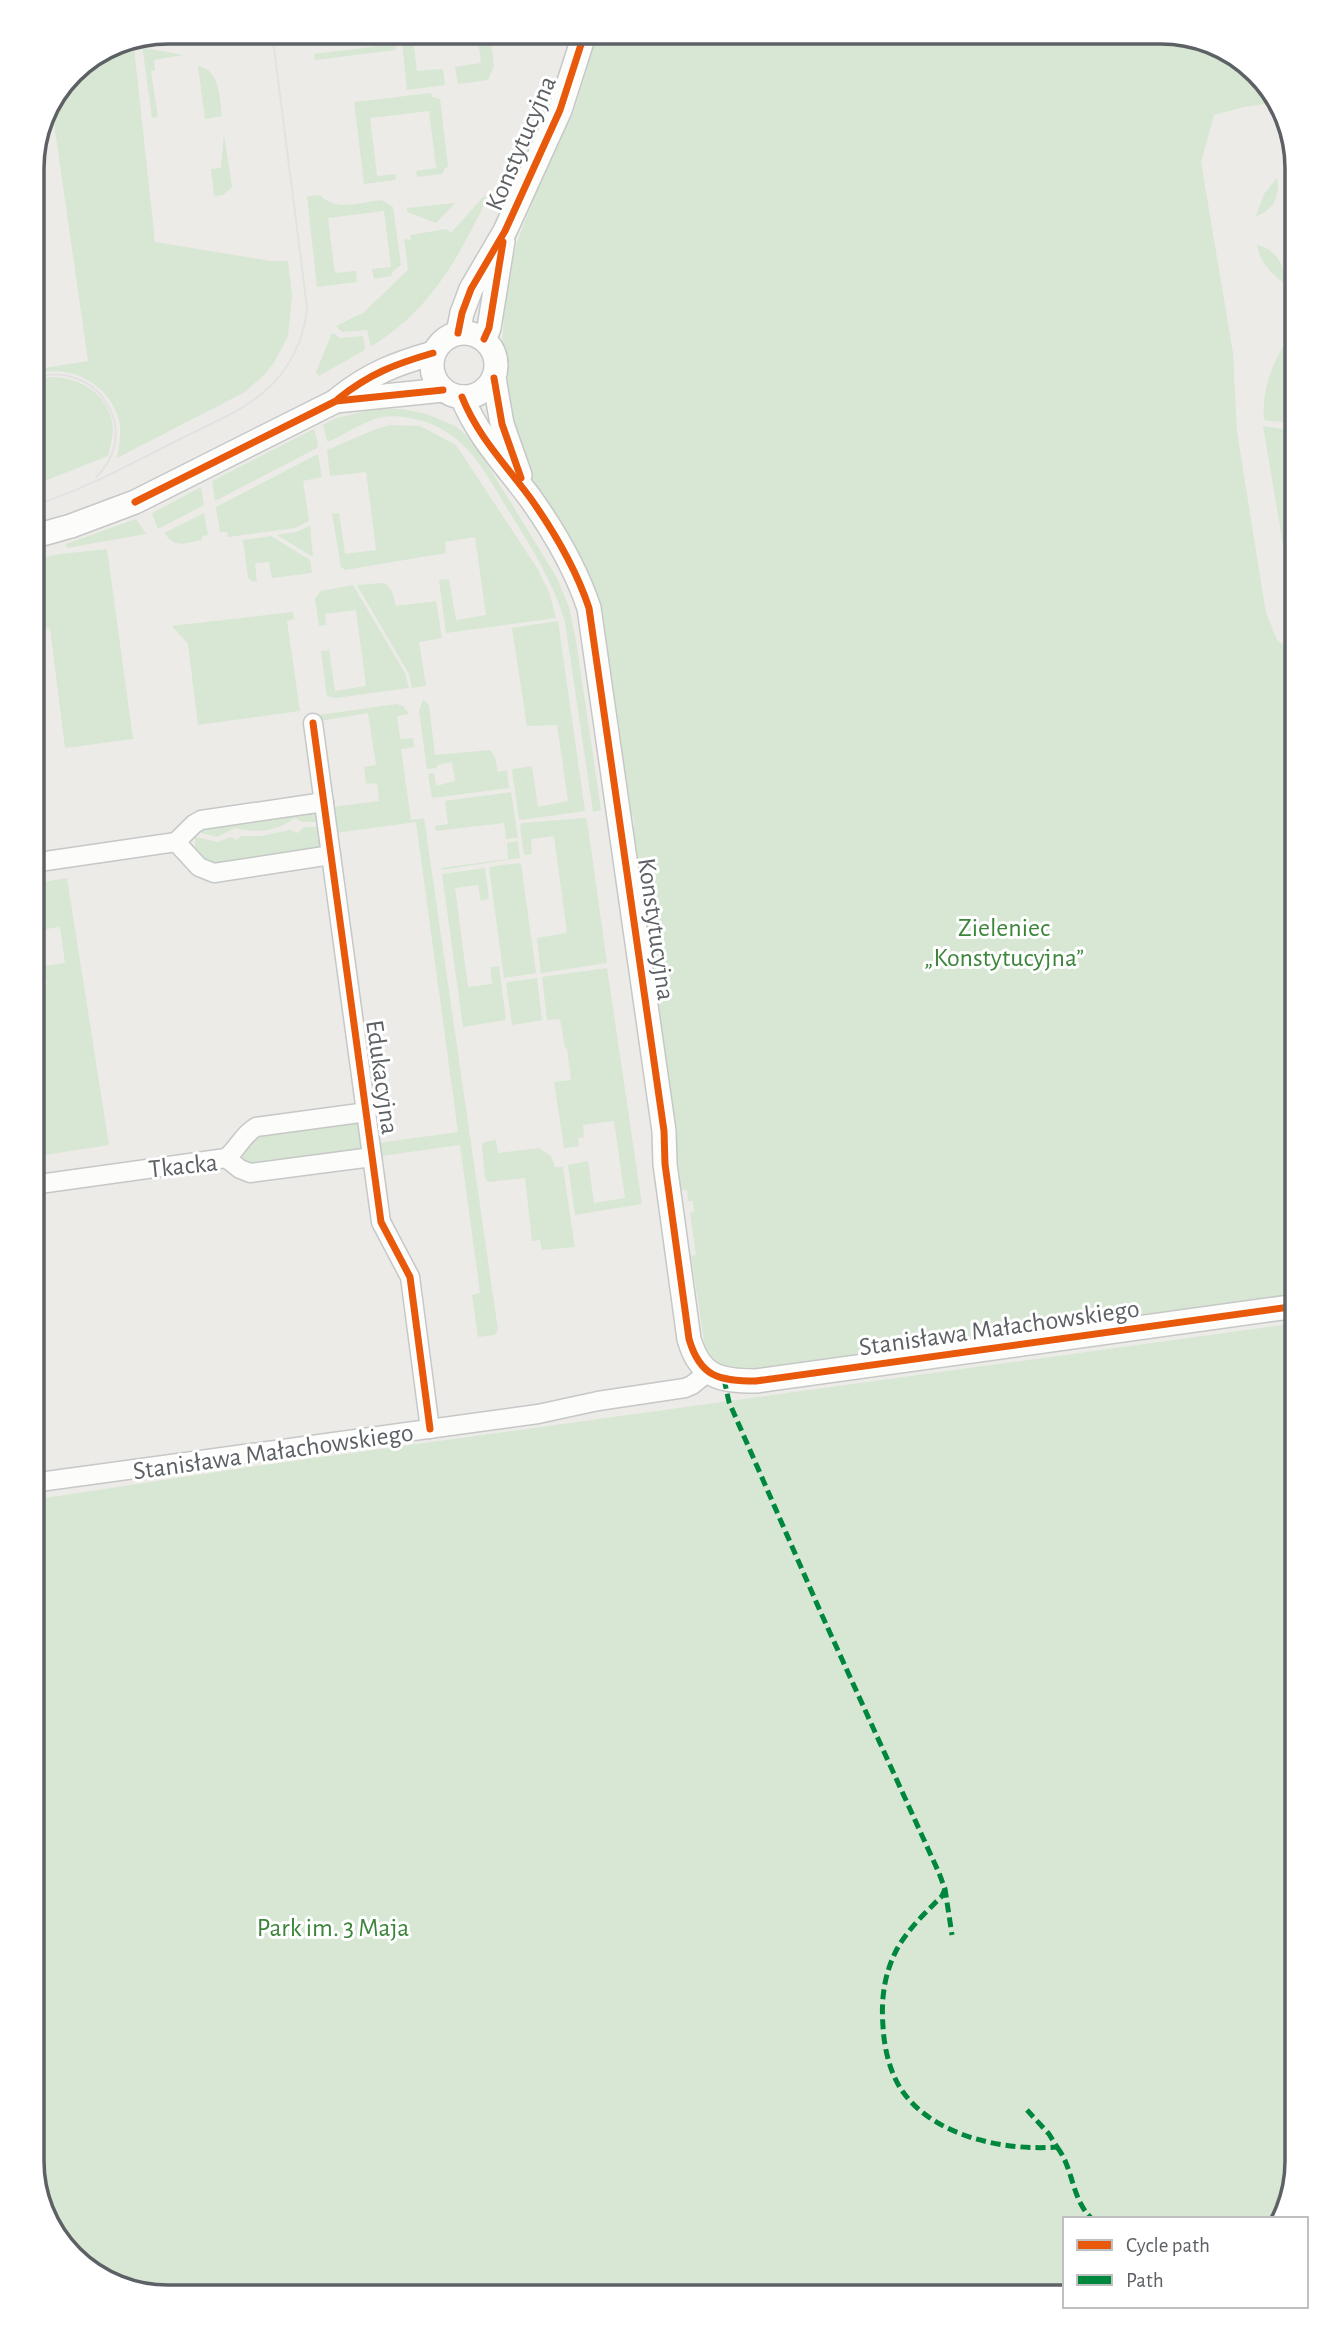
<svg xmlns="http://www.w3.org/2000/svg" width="1329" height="2329" viewBox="0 0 1329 2329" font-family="'Alegreya Sans',sans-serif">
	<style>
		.green { fill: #d7e7d3 }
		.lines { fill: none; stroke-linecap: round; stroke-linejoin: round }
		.minor-casing { stroke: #c6c7c7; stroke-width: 21 }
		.tertiary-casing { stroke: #c6c7c7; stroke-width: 26 }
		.minor { stroke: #fcfcfb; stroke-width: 18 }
		.tertiary { stroke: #fcfcfb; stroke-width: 23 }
		.tram { stroke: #e3e2e2; stroke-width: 2 }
		.quiet { stroke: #00873e; stroke-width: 5; stroke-dasharray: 10 5; stroke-linecap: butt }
		.cycleway-casing { stroke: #fff; stroke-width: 11 }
		.cycleway { stroke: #e8590c; stroke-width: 7 }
		.labels { text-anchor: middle; stroke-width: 6; stroke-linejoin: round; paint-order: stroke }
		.street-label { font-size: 26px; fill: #5d6165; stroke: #fff }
		.park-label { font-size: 26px; fill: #3c853b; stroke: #fff }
		.rim { fill: none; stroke: #5d6165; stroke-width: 3.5 }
	</style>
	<rect width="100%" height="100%" fill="#ecebe7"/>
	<g class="green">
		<polygon points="401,32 412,32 417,71 443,69 445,85 407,90"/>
		<polygon points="477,32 490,32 494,66 488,80 458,84 455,67 481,63"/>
		<polygon points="598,32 1170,32 1237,55 1278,102 1244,107 1214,115 1201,162 1233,353 1237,432 1266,613 1277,640 1297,655 1297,1295 835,1363 752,1370 730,1368 714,1360 705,1346 691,1256 696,1255 690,1213 694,1212 693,1201 688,1201 687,1190 682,1190 632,843 634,820 625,797 602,633 526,464 510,412 503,372 502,347 505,300 516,245 535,195 574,111"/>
		<polygon points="146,36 144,48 183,55 154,60 155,70 151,71 158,117 152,118 141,37"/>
		<path d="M 133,38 L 155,242 L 271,261 L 288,261 L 292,295 L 288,336 L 275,361 L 265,374 L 245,392 L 117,458 C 119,446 122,432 119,420 C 109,383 67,361 32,376 L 32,370 L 88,361 L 51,102 L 72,71 L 116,42 Z"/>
		<polygon points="395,44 396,50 315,60 314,54"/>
		<path d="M 198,66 C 221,71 219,97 222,116 L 205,119 Z"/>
		<polygon points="431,93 432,97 440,99 448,167 445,168 442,174 417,177 416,171 436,168 429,111 370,118 377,176 395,174 396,180 364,184 354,102"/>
		<polygon points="224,134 232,187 223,195 214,196 211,169 221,168"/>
		<path d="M 1277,178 C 1280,196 1274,210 1256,216 L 1264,194 Z"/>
		<path d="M 320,195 C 335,212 362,202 382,200 L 393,207 L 401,265 L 392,272 L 392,276 L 374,279 L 372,269 L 391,267 L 384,211 L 328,218 L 335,273 L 356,271 L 357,282 L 317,287 L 307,196 Z"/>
		<path d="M 484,196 L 487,199 C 456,261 433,307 372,346 L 370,344 L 367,330 L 342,332 L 336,326 L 362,313 L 360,316 L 408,270 L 404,239 L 411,240 L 410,235 L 447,229 L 451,233 Z"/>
		<polygon points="455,203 436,223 407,212 407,208"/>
		<path d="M 1257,245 C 1276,249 1285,266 1287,285 C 1272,275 1260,263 1257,245 Z"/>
		<path d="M 1297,327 L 1297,332 L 1294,337 L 1297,359 L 1297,424 L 1264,420 C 1261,387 1276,352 1297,327 Z"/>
		<polygon points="332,333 341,338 363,336 365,348 363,351 319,376 316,372"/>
		<path d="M 50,377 C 81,377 111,395 113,429 C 113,438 110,447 108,456 L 32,486 L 32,382 Z"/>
		<path d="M 376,409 L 401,409 L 427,414 L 455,426 L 466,435 L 484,459 L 557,578 L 569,607 L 576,641 L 601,810 L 593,812 L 565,622 C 553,582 532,548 510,513 C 484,471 467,431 415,419 C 403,416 390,415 378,418 C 361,423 345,434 330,441 L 327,441 L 323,425 L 336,418 Z"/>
		<polygon points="390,425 420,426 456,445 537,568 549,592 556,618 446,633 439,580 449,579 456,620 486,615 475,537 445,542 446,553 345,570 341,567 332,514 339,513 345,554 376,550 366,472 330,476 327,450 376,429"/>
		<polygon points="1263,426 1291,430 1293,440 1297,440 1297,603 1290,586"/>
		<polygon points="314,429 318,444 317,448 215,501 212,481"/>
		<polygon points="318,454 322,477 303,481 309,521 295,528 228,537 227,532 220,532 216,507"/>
		<polygon points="201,487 204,505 158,529 152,514 154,512"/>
		<path d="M 204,513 L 208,535 L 202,536 L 202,540 C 185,543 176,549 164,533 Z"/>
		<polygon points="136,519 146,534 67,548 66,544"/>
		<polygon points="310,526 313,557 277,535 296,532"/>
		<polygon points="271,536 310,560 312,573 272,578 269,562 255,563 257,582 251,581 248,578 243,540"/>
		<polygon points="107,549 133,739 65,748 50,628 32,630 32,560 60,554"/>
		<path d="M 382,583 C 392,585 394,597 396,606 L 436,601 L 442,638 L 419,642 L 426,686 L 412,688 L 409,674 L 357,585 Z"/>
		<polygon points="353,585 405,673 409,688 336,698 327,696 321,651 329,650 335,691 366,686 356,610 325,614 326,625 319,626 315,598 321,591"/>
		<polygon points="293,612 294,619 287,621 300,711 198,725 188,644 172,626"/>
		<polygon points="558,621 585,811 521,820 519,819 512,770 514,769 532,766 538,807 568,801 557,725 527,726 512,628"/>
		<polygon points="423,700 429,705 435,755 490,750 495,757 498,772 507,770 509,788 432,798 428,774 434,773 436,786 455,781 452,762 437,765 437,768 427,769 419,711"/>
		<polygon points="396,704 403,706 409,714 397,716 400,739 413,738 414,747 401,749 411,820 424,818 498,1330 494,1335 478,1337 472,1295 480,1293 460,1145 381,1156 379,1143 458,1132 416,822 335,833 332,807 379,801 377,783 366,784 364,767 376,765 368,713 320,721 319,715"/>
		<polygon points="511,792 518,838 506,839 504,823 436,831 435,826 448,824 445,801"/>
		<path d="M 308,810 L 317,812 L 323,822 L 303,822 L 295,818 C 276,832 256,833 235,828 L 217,837 L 198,832 L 202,828 Z"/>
		<polygon points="584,818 587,820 607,963 541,973 537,938 567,933 554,836 531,839 532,854 524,855 520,826 522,823"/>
		<polygon points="304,827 324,827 320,848 209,866 195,852 195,837 218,842 231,837 236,840 242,836 261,836 290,830 298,833"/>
		<polygon points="518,841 520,858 441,870 441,868 508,859 507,843"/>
		<polygon points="518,863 521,864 536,973 504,978 489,867"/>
		<polygon points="485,868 489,899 481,901 478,885 455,888 468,987 492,984 490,967 499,966 506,1020 463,1027 442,874"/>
		<polygon points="67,878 109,1145 32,1157 32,1008 41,1006 38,987 47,985 44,966 65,963 60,927 32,931 32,884"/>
		<polygon points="607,968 642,1204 575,1215 568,1165 588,1161 594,1203 625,1198 614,1121 583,1125 584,1137 578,1138 579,1146 564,1148 554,1082 571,1080 567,1048 565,1048 560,1019 547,1020 542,977"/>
		<polygon points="537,978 542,1020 512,1025 506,984 508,982"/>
		<polygon points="357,1122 361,1124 366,1144 361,1151 253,1166 243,1161 243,1151 251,1137"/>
		<polygon points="496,1140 498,1153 539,1148 551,1156 555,1167 563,1167 575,1247 542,1250 540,1240 532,1241 525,1178 488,1182 485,1178 482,1144 485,1142"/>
		<polygon points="1297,1323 1297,2161 1280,2219 1065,2219 1065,2297 882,2297 808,2287 799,2297 159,2297 92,2274 45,2221 32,2161 32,1500 250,1467"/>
	</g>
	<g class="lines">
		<g class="minor-casing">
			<g id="minor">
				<polyline points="313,723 381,1222 410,1277 430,1429"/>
				<polyline points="176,842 199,867 214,873 331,855"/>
				<polyline points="32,863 176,842 194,824 201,820 324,802"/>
				<path d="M 226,1158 C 238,1149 242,1135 256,1127 L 367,1112"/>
				<polyline points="32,1185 226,1158 240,1169 250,1173 372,1157"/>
				<polyline points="32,1483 538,1414 598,1401 685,1388 692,1385 708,1372"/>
			</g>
		</g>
		<g class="tertiary-casing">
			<g id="tertiary">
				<circle cx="464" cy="365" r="32"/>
				<polyline points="458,333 462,313 471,289 505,231 560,110 585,32"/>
				<polyline points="484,339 489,328 503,241"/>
				<polyline points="494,378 502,424 520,475"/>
				<path d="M 462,397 C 478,437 506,465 531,499 C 555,533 576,569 589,608 L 664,1131 L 665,1164 L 689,1339 C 700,1377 719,1381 756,1381 L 1297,1306"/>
				<path d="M 338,399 C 369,374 395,364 433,353"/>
				<polyline points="32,537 71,526 135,502 336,401 443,390"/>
			</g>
		</g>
		<use href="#minor" class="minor"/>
		<use href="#tertiary" class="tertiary"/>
		<g class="tram">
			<path d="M 32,379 C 95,356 145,430 96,477"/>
			<path d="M 32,506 C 84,490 133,463 182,438 C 210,424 241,412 265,391 C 289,371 305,338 307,307 L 272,32"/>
		</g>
		<g class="quiet">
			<polyline points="724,1379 729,1402 821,1613 939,1873 945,1889 952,1935"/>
			<path d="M 945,1889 L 942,1896 C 926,1912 908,1929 897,1949 C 884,1974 881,1999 883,2026 C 884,2048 890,2074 903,2092 C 935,2137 1005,2151 1057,2147 L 1049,2134 L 1027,2110"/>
			<path d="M 1057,2147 C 1074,2169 1071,2199 1092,2219"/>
		</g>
		<g class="cycleway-casing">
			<g id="cycleway">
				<polyline points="458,333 462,313 471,289 505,231 560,110 585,32"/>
				<polyline points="484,339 489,328 503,242"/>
				<polyline points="494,378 502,424 521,478"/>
				<path d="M 462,397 C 478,437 506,465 531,499 C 555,533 576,569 589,608 L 664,1131 L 665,1164 L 689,1339 C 700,1377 719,1381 756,1381 L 1297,1306"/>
				<path d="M 338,399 C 369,374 395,364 433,353"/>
				<polyline points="135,502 336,401 443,390"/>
				<polyline points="313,723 381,1222 410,1277 430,1429"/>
			</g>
		</g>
		<use href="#cycleway" class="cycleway"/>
	</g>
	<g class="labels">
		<g class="street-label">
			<text transform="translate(520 143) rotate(-67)" y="9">Konstytucyjna</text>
			<text transform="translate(657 929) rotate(82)" y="9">Konstytucyjna</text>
			<text transform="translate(383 1077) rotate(82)" y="9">Edukacyjna</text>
			<text transform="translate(183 1165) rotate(-6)" y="9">Tkacka</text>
			<text transform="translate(999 1327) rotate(-8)" y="9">Stanisława Małachowskiego</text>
			<text transform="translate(273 1451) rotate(-8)" y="9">Stanisława Małachowskiego</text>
		</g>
		<g class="park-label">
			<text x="1004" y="936">Zieleniec<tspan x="1004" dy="30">„Konstytucyjna”</tspan></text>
			<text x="333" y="1936">Park im. 3 Maja</text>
		</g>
	</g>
	<path d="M0 0H1329V2329H0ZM168 44H1161A124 124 0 0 1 1285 168V2161A124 124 0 0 1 1161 2285H168A124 124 0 0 1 44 2161V168A124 124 0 0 1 168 44Z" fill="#fff" fill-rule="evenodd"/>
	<path class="rim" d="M168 44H1161A124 124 0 0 1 1285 168V2161A124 124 0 0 1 1161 2285H168A124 124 0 0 1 44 2161V168A124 124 0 0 1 168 44Z"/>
	<rect x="1063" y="2217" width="245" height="91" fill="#ffffff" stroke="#bec0c1" stroke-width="2"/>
	<rect x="1077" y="2240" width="35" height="10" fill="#e8590c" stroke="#bec0c1" stroke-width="2"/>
	<text x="1126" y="2252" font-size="21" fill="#5d6165">Cycle path</text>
	<rect x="1077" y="2275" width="35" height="10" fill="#00873e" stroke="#bec0c1" stroke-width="2"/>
	<text x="1126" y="2287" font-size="21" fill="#5d6165">Path</text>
</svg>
